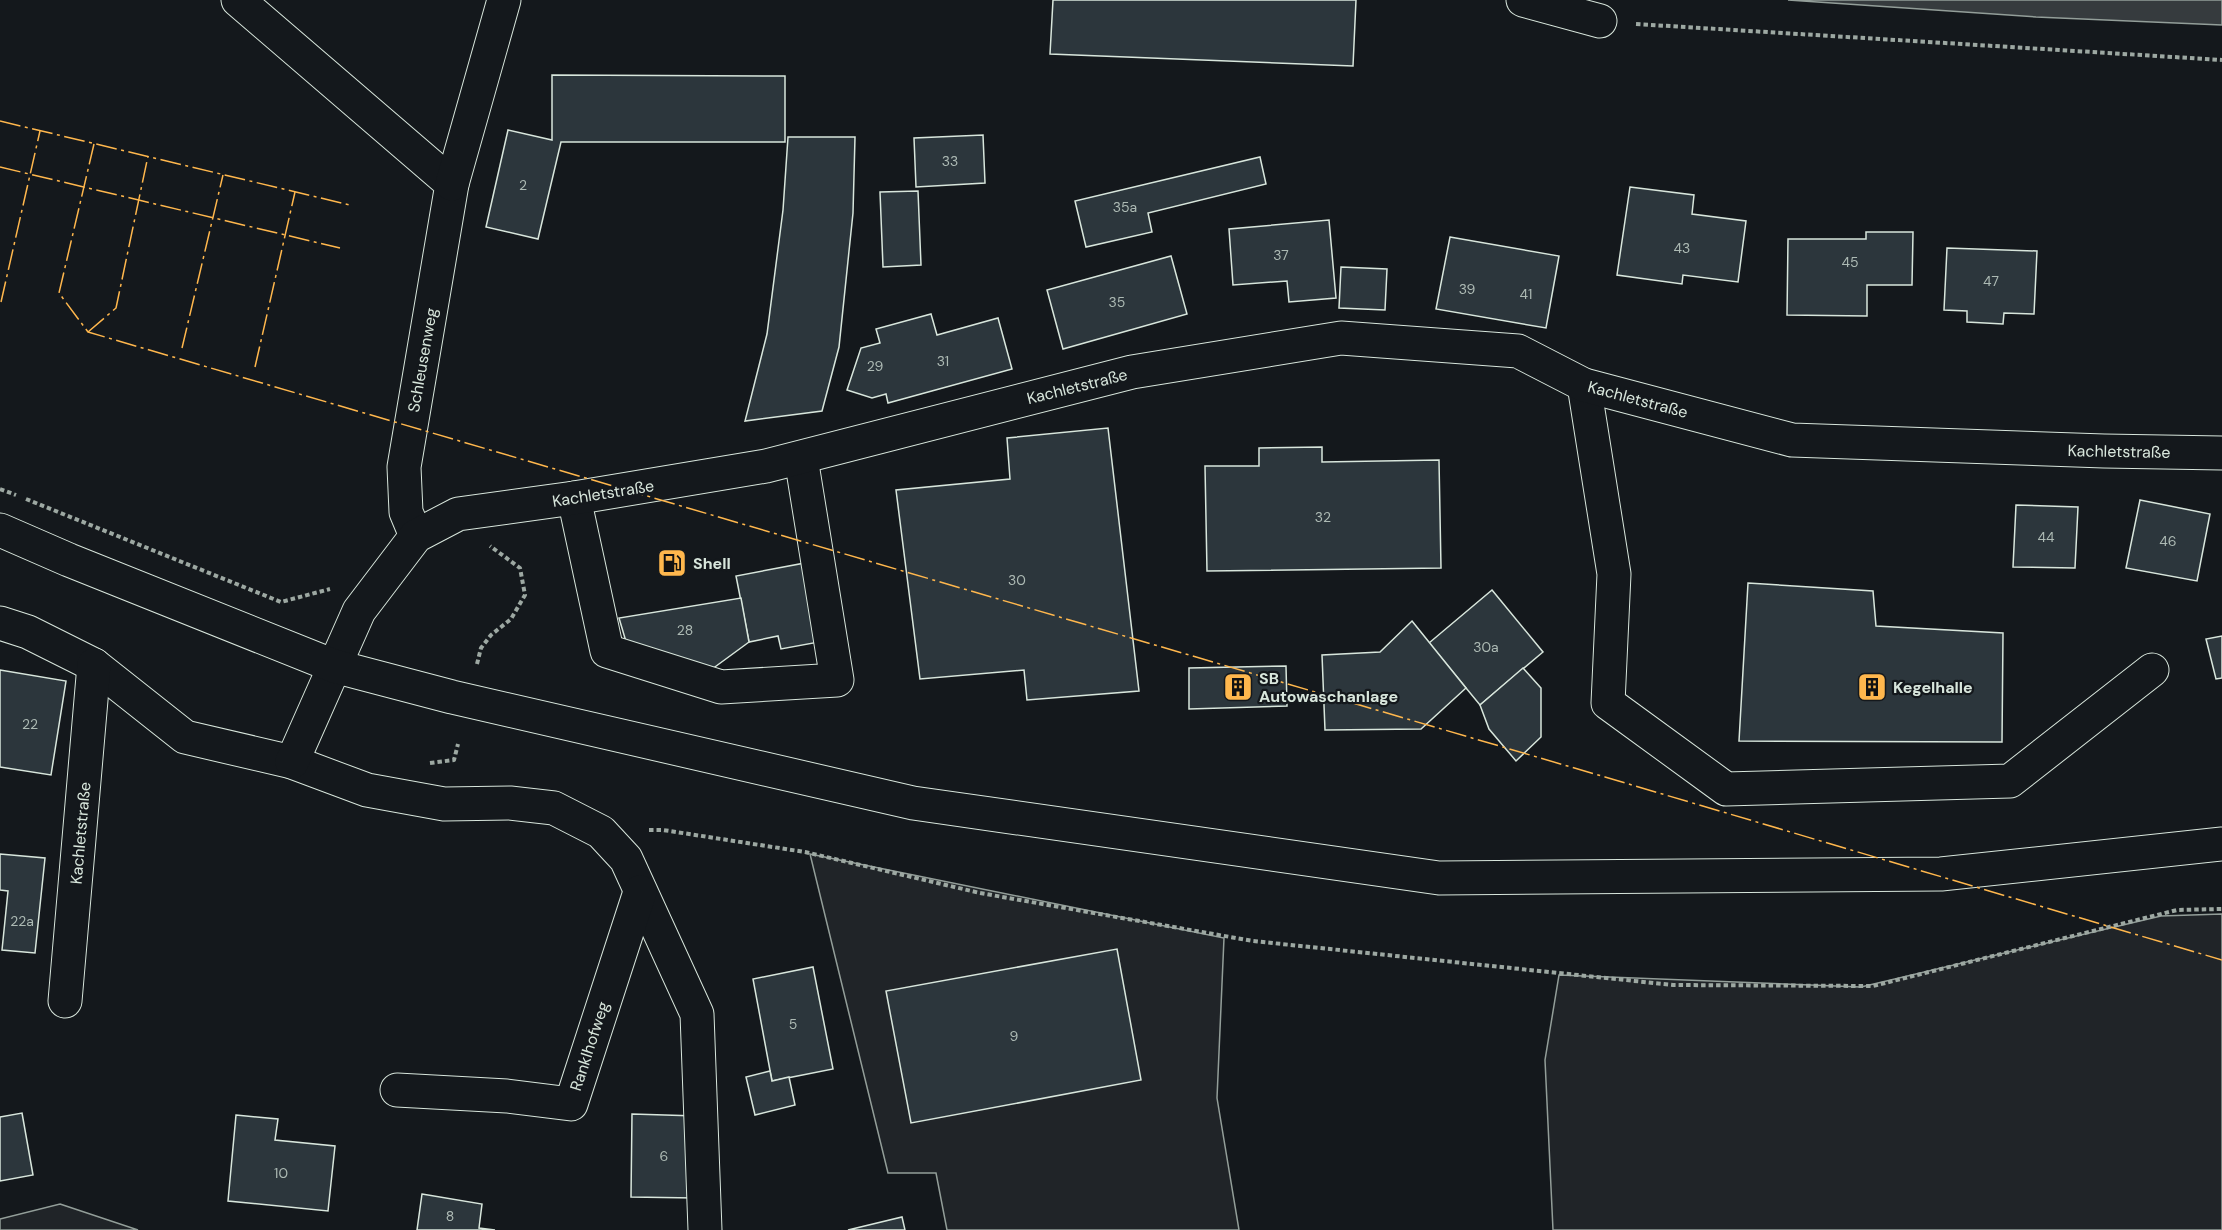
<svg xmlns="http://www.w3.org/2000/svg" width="2222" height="1230" viewBox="0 0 2222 1230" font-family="'DM Sans',sans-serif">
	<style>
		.green { fill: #202428; stroke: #939e99; stroke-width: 1.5 }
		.water { fill: #363b3e; stroke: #939e99; stroke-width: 1.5 }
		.building { fill: #2c363c; stroke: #d8e6dc; stroke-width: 1.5 }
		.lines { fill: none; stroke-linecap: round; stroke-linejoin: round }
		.minor-casing { stroke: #d8e6dc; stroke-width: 35 }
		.major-casing { stroke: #d8e6dc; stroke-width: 35 }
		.path { stroke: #9da8a2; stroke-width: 4; stroke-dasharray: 4.5 3; stroke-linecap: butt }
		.minor { stroke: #14181c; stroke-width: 33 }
		.major { stroke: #14181c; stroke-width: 33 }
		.power { stroke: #ffb74d; stroke-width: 1.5; stroke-dasharray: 21 4.5 3 4.5; stroke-linecap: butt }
		.labels { text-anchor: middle; stroke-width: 4.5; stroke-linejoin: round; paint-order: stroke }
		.number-label { font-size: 14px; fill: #adbab4 }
		.street-label { font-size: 16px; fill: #d8e6dc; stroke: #14181c }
		.poi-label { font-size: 16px; font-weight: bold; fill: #d8e6dc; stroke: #14181c; text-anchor: start }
	</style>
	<rect width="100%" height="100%" fill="#14181c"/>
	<g class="green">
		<polygon points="810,854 1224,938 1217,1098 1239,1230 947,1230 936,1173 888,1173"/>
		<polygon points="2222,914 2222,1230 1553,1230 1545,1060 1559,975 1861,987 2161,916"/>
		<polygon points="60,1204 138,1230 0,1230 0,1219"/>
	</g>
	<polygon class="water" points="1788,0 2222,0 2222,25 2036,17"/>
	<g class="building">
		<polygon points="1053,0 1356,0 1353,66 1050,54"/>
		<polygon points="552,75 785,76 785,142 561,142 538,239 486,227 508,130 552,140"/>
		<polygon points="983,135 985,183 916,187 914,138"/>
		<polygon points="788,137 855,137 853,213 839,347 822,411 745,421 767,334 783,210"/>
		<polygon points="1260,157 1266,184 1148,213 1152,232 1086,247 1075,201"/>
		<polygon points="1630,187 1694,195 1692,214 1746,221 1738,282 1683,275 1682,284 1617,275"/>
		<polygon points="918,191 921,265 883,267 880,192"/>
		<polygon points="1329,220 1336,298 1289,302 1287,281 1233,285 1229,229"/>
		<polygon points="1866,232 1913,232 1912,285 1867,285 1867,316 1787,315 1788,239 1866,239"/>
		<polygon points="1450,237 1559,256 1546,328 1436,309"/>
		<polygon points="1947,248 2037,251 2034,314 2004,313 2003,324 1967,322 1967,311 1944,310"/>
		<polygon points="1171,256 1187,314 1063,349 1047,290"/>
		<polygon points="1341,267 1387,269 1385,310 1339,308"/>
		<polygon points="931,314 937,335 998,318 1012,369 888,403 886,394 872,398 847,390 861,348 880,343 876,329"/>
		<polygon points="1108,428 1139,691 1027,700 1024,670 920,679 896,490 1010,479 1007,438"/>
		<polygon points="1322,447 1322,462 1439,460 1441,568 1207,571 1205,466 1259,466 1259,448"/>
		<polygon points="2140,500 2210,514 2197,581 2126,568"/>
		<polygon points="2016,505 2078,507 2075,568 2013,567"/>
		<polygon points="805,563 819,642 781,649 778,636 749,642 736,576"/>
		<polygon points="1748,583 1873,591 1876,626 2003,633 2002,742 1739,741"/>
		<polygon points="1492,590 1543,652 1480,705 1429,643"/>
		<polygon points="741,598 749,642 708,672 627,645 619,618"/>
		<polygon points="1412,621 1466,688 1421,729 1325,730 1322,655 1380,652"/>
		<polygon points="2222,636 2222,678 2216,679 2206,639"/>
		<polygon points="1286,666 1287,706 1189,709 1189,668"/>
		<polygon points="1523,668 1541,688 1541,737 1516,761 1489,729 1480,705"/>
		<polygon points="0,670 66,681 51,775 0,767"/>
		<polygon points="0,854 45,858 35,953 2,950 8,891 0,890"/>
		<polygon points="1117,949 1141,1080 911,1123 886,991"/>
		<polygon points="813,967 833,1069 772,1081 753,979"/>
		<polygon points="770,1071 772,1081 789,1077 795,1105 755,1115 746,1077"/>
		<polygon points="22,1113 33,1175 0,1181 0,1117"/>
		<polygon points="632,1114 697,1116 695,1198 631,1197"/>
		<polygon points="236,1115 278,1119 275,1140 335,1146 328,1211 228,1201"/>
		<polygon points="422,1194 482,1204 479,1228 495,1230 417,1230"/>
		<polygon points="902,1217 905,1230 848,1230"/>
	</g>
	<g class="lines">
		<g class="minor-casing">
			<g id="minor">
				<polyline points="238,0 452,184 404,467 406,512 416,536"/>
				<polyline points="1523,0 1600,21"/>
				<polyline points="452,184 504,0"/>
				<polyline points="1584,385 1614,574 1608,703 1726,789 2010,781 2152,670"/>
				<polyline points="574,498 607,651 721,687 837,680 801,458"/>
				<polyline points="0,623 28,632 94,665 185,737 292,762 367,790 444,804 510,803 554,808 601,832 626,859 697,1014 705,1230"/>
				<polyline points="292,762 359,611 416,536 458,514 574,498 766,466 1132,372 1341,338 1518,351 1584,385 1792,440 2104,451 2222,453"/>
				<polyline points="65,1001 94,665"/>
				<polyline points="397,1090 507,1096 571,1104 640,892"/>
			</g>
		</g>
		<g class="major-casing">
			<polyline id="major" points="0,530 69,560 334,666 452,697 913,803 1439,878 1941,874 2222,844"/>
		</g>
		<g class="path">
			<polyline points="1636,24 2222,60"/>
			<polyline points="0,489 16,495"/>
			<polyline points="26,499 281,602 330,589"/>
			<polyline points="477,664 481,648 491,635 511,619 525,595 520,568 490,546"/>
			<polyline points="430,763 454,760 458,744"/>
			<polyline points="649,830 663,830 805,852 980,893 1253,941 1673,985 1873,986 2177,910 2222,909"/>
		</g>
		<use href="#minor" class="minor"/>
		<use href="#major" class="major"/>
		<g class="power">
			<polyline points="0,121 350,205"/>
			<polyline points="94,144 59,293 88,332 1605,777 2222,960"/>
			<polyline points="0,167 340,248"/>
			<polyline points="1,302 40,131"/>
			<polyline points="88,332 116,308 148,156"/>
			<polyline points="182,348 223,175"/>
			<polyline points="255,367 295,192"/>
		</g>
	</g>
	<defs>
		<g id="fuel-square" transform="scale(1.5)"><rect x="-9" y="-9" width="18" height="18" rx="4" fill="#ffb74d" stroke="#14181c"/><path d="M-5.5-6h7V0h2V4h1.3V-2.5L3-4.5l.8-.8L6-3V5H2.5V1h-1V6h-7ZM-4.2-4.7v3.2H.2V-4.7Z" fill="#111"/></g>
		<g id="building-square" transform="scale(1.5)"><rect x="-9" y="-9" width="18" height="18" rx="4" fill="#ffb74d" stroke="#14181c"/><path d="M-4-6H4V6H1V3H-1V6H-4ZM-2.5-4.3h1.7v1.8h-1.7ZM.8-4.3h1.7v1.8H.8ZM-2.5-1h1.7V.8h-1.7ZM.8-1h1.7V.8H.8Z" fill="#111"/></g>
	</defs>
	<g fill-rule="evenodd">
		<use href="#fuel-square" x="672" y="563"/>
		<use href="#building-square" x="1238" y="687"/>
		<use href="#building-square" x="1872" y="687"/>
	</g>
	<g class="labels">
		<g class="number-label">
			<text x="950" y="166">33</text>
			<text x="523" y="190">2</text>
			<text x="1125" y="212">35a</text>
			<text x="1682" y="253">43</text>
			<text x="1281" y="260">37</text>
			<text x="1850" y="267">45</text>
			<text x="1991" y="286">47</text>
			<text x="1467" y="294">39</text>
			<text x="1526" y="299">41</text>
			<text x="1117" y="307">35</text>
			<text x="943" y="366">31</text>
			<text x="875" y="371">29</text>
			<text x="1323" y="522">32</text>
			<text x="2046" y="542">44</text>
			<text x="2168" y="546">46</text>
			<text x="1017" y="585">30</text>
			<text x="685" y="635">28</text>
			<text x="1486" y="652">30a</text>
			<text x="30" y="729">22</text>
			<text x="22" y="926">22a</text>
			<text x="793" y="1029">5</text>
			<text x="1014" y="1041">9</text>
			<text x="664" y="1161">6</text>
			<text x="281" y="1178">10</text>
			<text x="450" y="1221">8</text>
		</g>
		<g class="street-label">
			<text transform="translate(422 360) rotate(-80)" y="6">Schleusenweg</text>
			<text transform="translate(1077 386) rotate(-14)" y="6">Kachletstraße</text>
			<text transform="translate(1638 399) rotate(15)" y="6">Kachletstraße</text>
			<text transform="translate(2119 451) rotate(1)" y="6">Kachletstraße</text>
			<text transform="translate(603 493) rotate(-9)" y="6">Kachletstraße</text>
			<text transform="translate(80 833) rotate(-85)" y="6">Kachletstraße</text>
			<text transform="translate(589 1046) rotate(-72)" y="6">Ranklhofweg</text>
		</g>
		<g class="poi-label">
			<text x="693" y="569">Shell</text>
			<text x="1259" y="684">SB<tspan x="1259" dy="18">Autowaschanlage</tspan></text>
			<text x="1893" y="693">Kegelhalle</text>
		</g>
	</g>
</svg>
